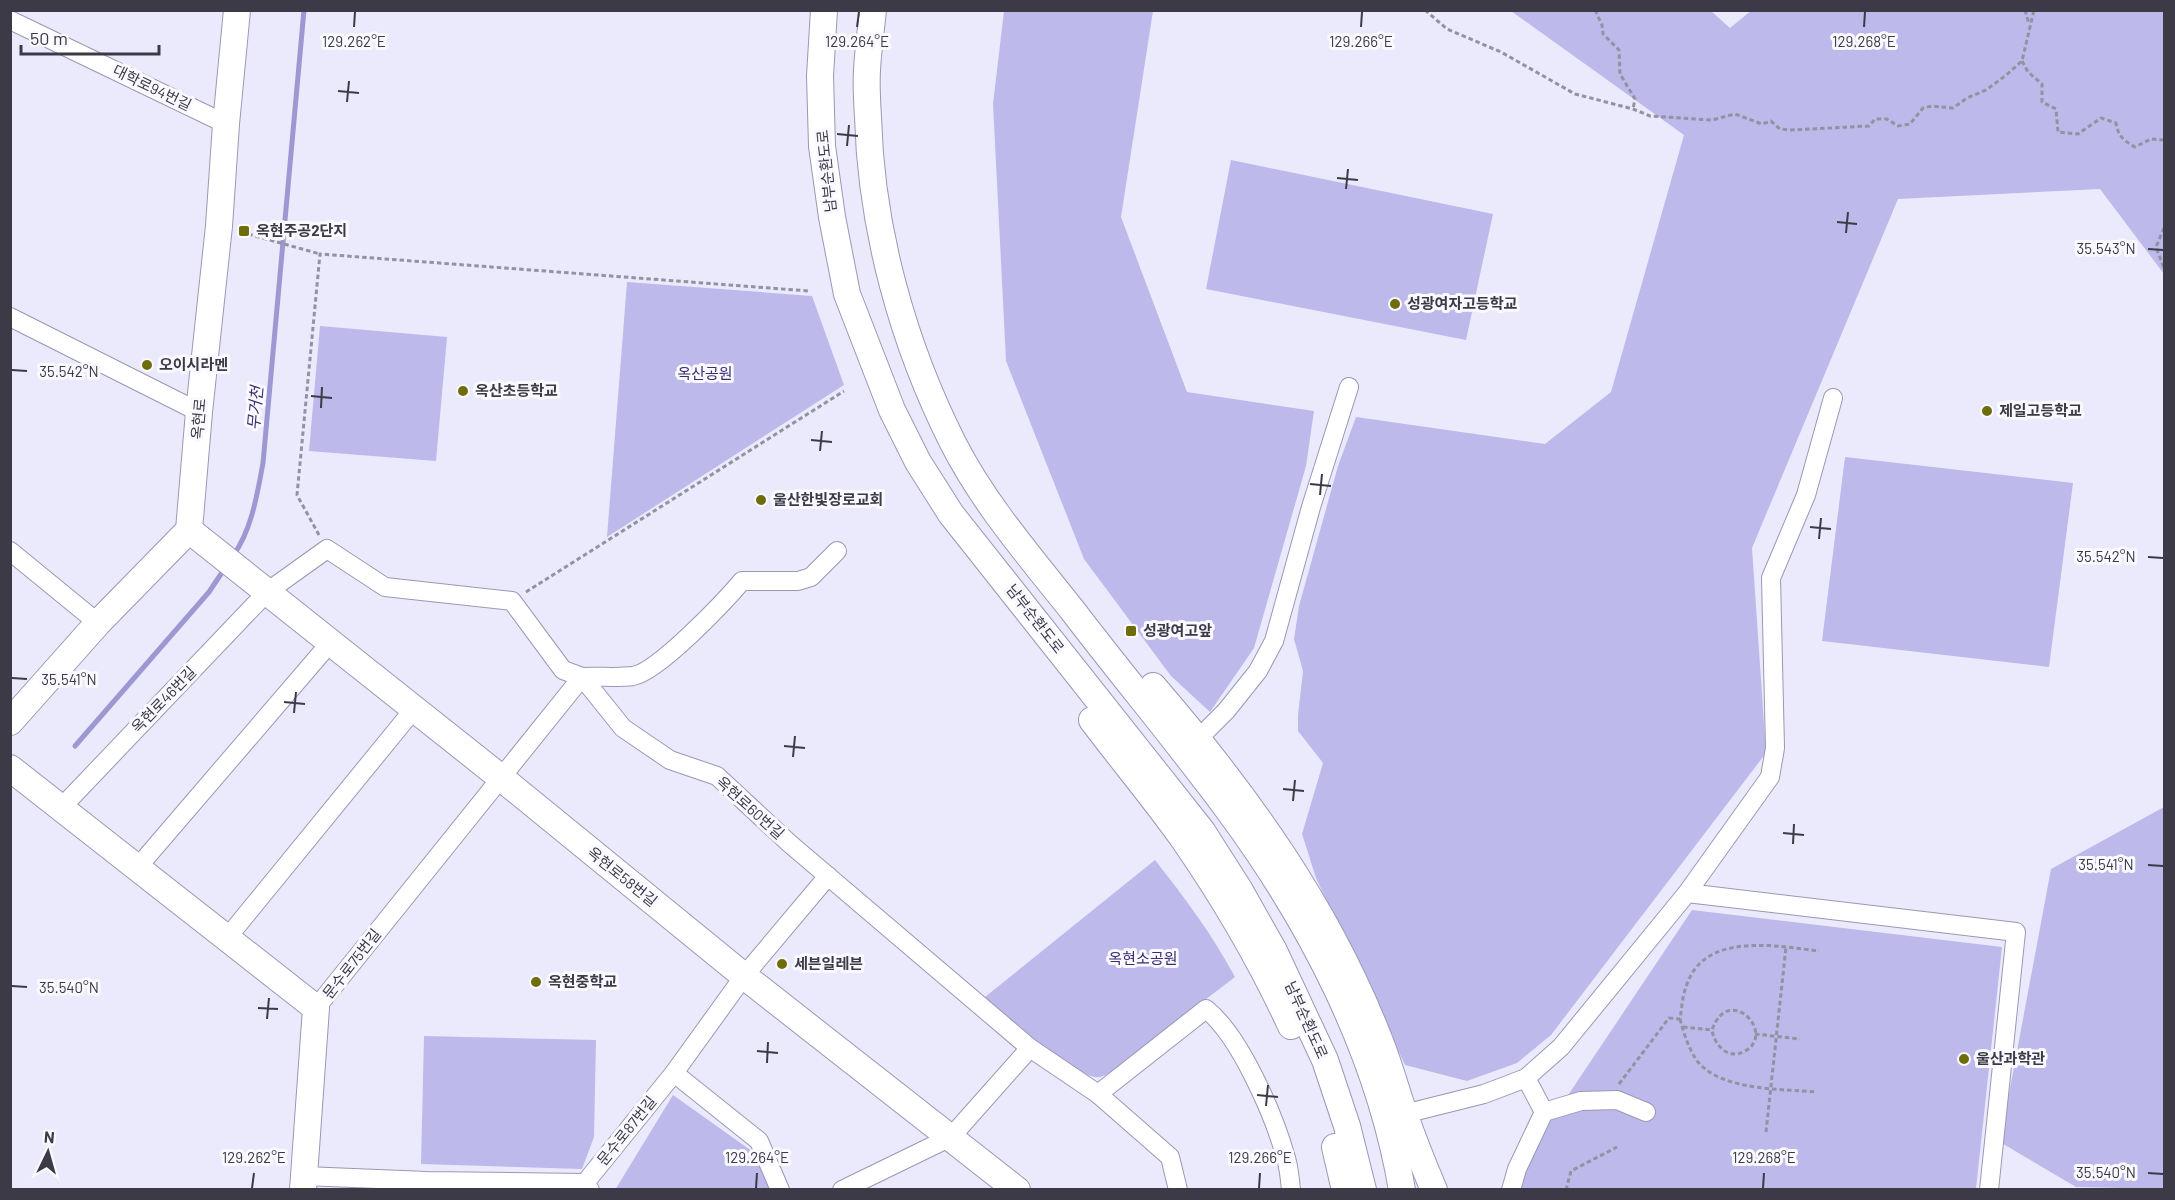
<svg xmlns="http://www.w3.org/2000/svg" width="2175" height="1200" viewBox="0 0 2175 1200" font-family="Barlow,'Noto Sans KR',sans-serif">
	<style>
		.green { fill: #bdb9ea }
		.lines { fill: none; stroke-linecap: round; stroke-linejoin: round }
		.stream { stroke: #9d98d1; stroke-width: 5 }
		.street-casing { stroke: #9a98b4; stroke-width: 20 }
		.secondary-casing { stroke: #9a98b4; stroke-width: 28 }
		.path { stroke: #9392a1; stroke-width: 3; stroke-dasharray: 4.5 3; stroke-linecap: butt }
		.street { stroke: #fff; stroke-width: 18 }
		.secondary { stroke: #fff; stroke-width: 26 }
		.ticks { fill: none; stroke: #3b3a46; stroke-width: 2 }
		.poi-dot { fill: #6f6c0b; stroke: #f9f9ff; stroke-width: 2 }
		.labels { text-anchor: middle; stroke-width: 6; stroke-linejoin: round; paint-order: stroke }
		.street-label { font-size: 15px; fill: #3b3a46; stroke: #f9f9ff }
		.poi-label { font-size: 15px; font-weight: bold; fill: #3b3a46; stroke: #f9f9ff; text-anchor: start }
		.park-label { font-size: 15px; fill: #3a2d71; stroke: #f9f9ff }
		.water-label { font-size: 16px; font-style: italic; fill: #382a6e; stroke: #f9f9ff }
		.ticks-label { font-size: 15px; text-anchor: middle; fill: #3b3a46; stroke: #f9f9ff; stroke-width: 6; stroke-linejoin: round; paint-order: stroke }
	</style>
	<rect width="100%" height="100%" fill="#ebeafc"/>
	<g class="green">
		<polygon points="1752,10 2164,11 2164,274 2100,189 1898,199 1752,548 1766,753 1551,1035 1517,1063 1467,1081 1405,1065 1316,878 1302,834 1323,763 1298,731 1298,715 1303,671 1294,639 1299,606 1338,466 1356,417 1545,444 1611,392 1684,135 1511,11 1711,11 1730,28"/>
		<polygon points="1004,11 1153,11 1121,217 1187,392 1314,411 1306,466 1254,648 1210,712 1171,676 1084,559 1006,361 993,104"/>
		<polygon points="1231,160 1493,214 1466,340 1206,289"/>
		<polygon points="627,282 812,296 844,385 607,537"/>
		<polygon points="320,326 447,337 436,461 309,451"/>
		<polygon points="1845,457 2073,483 2049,667 1822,641"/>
		<polygon points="2164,807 2164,1189 2076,1187 2000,1142 2051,869"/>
		<path d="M 1155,860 C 1185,898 1212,934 1235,977 L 1108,1074 C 1103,1076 1099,1078 1095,1077 C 1072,1074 1003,1015 985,997 Z"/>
		<polygon points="1692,910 2002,947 1976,1189 1518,1190 1538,1140"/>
		<polygon points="424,1036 596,1040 594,1137 582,1169 421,1164"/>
		<polygon points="673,1095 756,1154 771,1190 615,1190"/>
	</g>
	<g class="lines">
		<g class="stream">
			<path d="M 233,556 C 252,529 257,495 263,463 L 304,10"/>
			<polyline points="75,746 209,592 225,568"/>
		</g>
		<g class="street-casing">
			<g id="street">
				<polyline points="10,20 226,124"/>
				<polyline points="10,317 199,412"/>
				<polyline points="10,551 98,623"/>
				<path d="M 582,677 C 598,676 617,678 633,676 C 658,672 725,601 742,581 L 798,581 L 811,577 L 837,551"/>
				<polyline points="1198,739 1226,711 1258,671 1274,641 1311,507 1349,387"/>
				<polyline points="61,808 267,592 327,549 385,587 512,601 563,670 582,677 623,728 670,760 717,776 789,843 1030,1048 1098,1094 1170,1157 1178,1190"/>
				<polyline points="137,868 330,643"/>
				<polyline points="1687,893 2016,932 1989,1190"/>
				<polyline points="227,938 414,709"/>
				<polyline points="316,1008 582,677"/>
				<polyline points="674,1073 759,1141 780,1190"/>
				<polyline points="1526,1078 1544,1112"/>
				<path d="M 1098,1094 L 1206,1009 C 1240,1036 1274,1115 1286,1158 C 1289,1168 1290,1179 1291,1190"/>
				<polyline points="1404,1114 1484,1094 1526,1078 1561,1047 1687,893 1770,777 1775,748 1771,578 1806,495 1833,398"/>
				<polyline points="304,1176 427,1181 585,1183"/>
				<polyline points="590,1190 585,1183 674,1073 744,976 828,876"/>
				<polyline points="842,1190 951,1137 1030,1048"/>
				<polyline points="1511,1190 1517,1169 1544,1112 1581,1101 1617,1100 1646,1112"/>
			</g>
		</g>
		<g class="secondary-casing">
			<g id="secondary">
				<polyline points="824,10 820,76 822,146 832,217 847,294 892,410 918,462 951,514 1202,831 1239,889 1274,951 1325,1060 1347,1126 1363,1190"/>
				<path d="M 873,10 C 871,30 868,50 867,70 C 866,86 867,101 868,117 C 871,229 903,344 953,443 C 984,504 1031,558 1073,611 C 1124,678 1179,743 1229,811 C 1311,922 1379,1053 1402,1190"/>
				<polyline points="189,530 500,777 744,976 1017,1190"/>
				<path d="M 1153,686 C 1247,795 1329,909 1381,1044 C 1390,1067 1396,1090 1404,1113 C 1413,1139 1423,1164 1434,1190"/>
				<path d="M 1092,720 C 1122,760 1155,799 1184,840 C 1224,898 1261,961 1291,1026"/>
				<polyline points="10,722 98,623 189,530 199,412 219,226 226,124 237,10"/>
				<polyline points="10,768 316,1008 303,1190"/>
				<polyline points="1335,1147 1345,1190"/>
			</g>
		</g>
		<g class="path">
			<polyline points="1425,10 1447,29 1501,52 1575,94 1633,109 1650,116 1712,120 1735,114 1762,124 1771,121 1780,129 1791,130 1869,126 1875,119 1887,119 1898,126 1910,124 1923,108 1932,106 1953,108 1967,98 1986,90 2005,76 2022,61 2034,10"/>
			<polyline points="1595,10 1602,25 1603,34 1619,50 1620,74 1635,99 1633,109"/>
			<polyline points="2025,10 2029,24"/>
			<path d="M 2022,61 L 2028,72 L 2042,84 L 2042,102 L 2056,109 L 2058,132 L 2078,134 L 2101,118 L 2116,123 C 2118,136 2124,141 2135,147 L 2151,139 L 2164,140"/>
			<polyline points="2164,228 2156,247 2164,268"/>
			<polyline points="241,232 320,254"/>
			<polyline points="319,535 297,495 320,254 809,291"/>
			<polyline points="526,592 844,391"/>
			<path d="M 1680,1019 C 1684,1034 1689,1050 1698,1062 C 1722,1091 1783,1089 1817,1092"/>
			<path d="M 1683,1027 L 1712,1030 C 1729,982 1777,1034 1745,1051 C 1729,1061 1714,1045 1712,1030"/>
			<polyline points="1755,1034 1800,1039"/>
			<path d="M 1619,1084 L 1669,1018 L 1680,1019 C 1682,1008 1682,997 1686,987 C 1703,931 1776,946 1819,951"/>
			<polyline points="1766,1132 1786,947"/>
			<polyline points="1566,1190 1571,1171 1617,1147"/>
		</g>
		<use href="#street" class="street"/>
		<use href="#secondary" class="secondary"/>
	</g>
	<path class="ticks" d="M 354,27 L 355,12M 857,27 L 859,12M 1361,27 L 1362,12M 1864,27 L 1865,12M 338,91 L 359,93M 347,102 L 349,81M 837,134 L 858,136M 847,146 L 849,125M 1337,178 L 1358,180M 1346,189 L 1348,169M 1837,222 L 1857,224M 1846,233 L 1848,212M 2148,249 L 2163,250M 12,370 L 27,371M 311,396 L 332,398M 321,408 L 322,387M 811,440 L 832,442M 820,451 L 822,431M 1310,484 L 1331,486M 1320,495 L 1322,474M 1810,527 L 1831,529M 1819,539 L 1821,518M 2148,557 L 2163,558M 12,678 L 27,679M 284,702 L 305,704M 294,713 L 296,692M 784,746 L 805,748M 793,757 L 795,736M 1283,789 L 1304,791M 1293,801 L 1295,780M 1783,833 L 1804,835M 1793,844 L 1794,824M 2148,865 L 2163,866M 12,986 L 27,987M 258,1008 L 278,1009M 267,1019 L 269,998M 757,1051 L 778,1053M 767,1063 L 768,1042M 1257,1095 L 1278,1097M 1266,1106 L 1268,1085M 2148,1173 L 2163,1174M 252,1188 L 254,1173M 756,1188 L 757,1173M 1259,1188 L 1260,1173M 1763,1188 L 1764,1173"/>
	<g class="poi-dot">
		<rect x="238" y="225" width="12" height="12" rx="3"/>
		<circle cx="1395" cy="304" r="6"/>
		<circle cx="147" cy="365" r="6"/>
		<circle cx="463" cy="391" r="6"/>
		<circle cx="1987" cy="411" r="6"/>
		<circle cx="761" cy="500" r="6"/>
		<rect x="1125" y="625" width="12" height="12" rx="3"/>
		<circle cx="782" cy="964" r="6"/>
		<circle cx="536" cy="982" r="6"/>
		<circle cx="1964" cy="1059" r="6"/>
	</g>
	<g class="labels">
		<g class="street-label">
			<text transform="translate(152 88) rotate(26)" y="5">대학로94번길</text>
			<text transform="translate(827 171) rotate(-96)" y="5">남부순환도로</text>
			<text transform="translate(199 419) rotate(-85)" y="5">옥현로</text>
			<text transform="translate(1035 619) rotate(52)" y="5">남부순환도로</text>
			<text transform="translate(164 700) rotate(-46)" y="5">옥현로46번길</text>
			<text transform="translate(750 808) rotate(42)" y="5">옥현로60번길</text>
			<text transform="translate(622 877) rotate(39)" y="5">옥현로58번길</text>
			<text transform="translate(352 964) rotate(-52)" y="5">문수로75번길</text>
			<text transform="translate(1306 1020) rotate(66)" y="5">남부순환도로</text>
			<text transform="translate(627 1131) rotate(-51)" y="5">문수로87번길</text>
		</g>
		<g class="poi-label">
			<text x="256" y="236">옥현주공2단지</text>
			<text x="1407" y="309">성광여자고등학교</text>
			<text x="159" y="370">오이시라멘</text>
			<text x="475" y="396">옥산초등학교</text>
			<text x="1999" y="416">제일고등학교</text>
			<text x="773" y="505">울산한빛장로교회</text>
			<text x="1143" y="636">성광여고앞</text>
			<text x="794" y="969">세븐일레븐</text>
			<text x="548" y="987">옥현중학교</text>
			<text x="1976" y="1064">울산과학관</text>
		</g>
		<g class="park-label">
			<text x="705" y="379">옥산공원</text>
			<text x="1143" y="964">옥현소공원</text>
		</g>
		<g class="water-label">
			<text transform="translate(255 408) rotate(-85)" y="6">무거천</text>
		</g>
	</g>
	<g class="ticks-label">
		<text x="354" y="47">129.262°E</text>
		<text x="857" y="47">129.264°E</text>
		<text x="1361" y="47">129.266°E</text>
		<text x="1864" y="47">129.268°E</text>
		<text x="2106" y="254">35.543°N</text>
		<text x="69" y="377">35.542°N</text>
		<text x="2106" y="562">35.542°N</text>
		<text x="69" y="685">35.541°N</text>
		<text x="2106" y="870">35.541°N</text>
		<text x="69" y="993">35.540°N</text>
		<text x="254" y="1163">129.262°E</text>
		<text x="757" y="1163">129.264°E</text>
		<text x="1260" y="1163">129.266°E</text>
		<text x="1764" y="1163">129.268°E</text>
		<text x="2106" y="1178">35.540°N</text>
	</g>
	<rect width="2175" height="1200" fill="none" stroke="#3b3a46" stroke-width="24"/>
	<g transform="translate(48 1152) rotate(5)" stroke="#f9f9ff" stroke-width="4.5" paint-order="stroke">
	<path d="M0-4.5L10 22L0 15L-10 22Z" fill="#3b3a46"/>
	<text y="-9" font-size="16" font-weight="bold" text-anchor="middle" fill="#3b3a46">N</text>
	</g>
	<path d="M21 45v9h138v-9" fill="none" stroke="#3b3a46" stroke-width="3"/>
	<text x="30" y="45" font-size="18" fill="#3b3a46" stroke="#f9f9ff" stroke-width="4.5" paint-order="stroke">50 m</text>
</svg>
